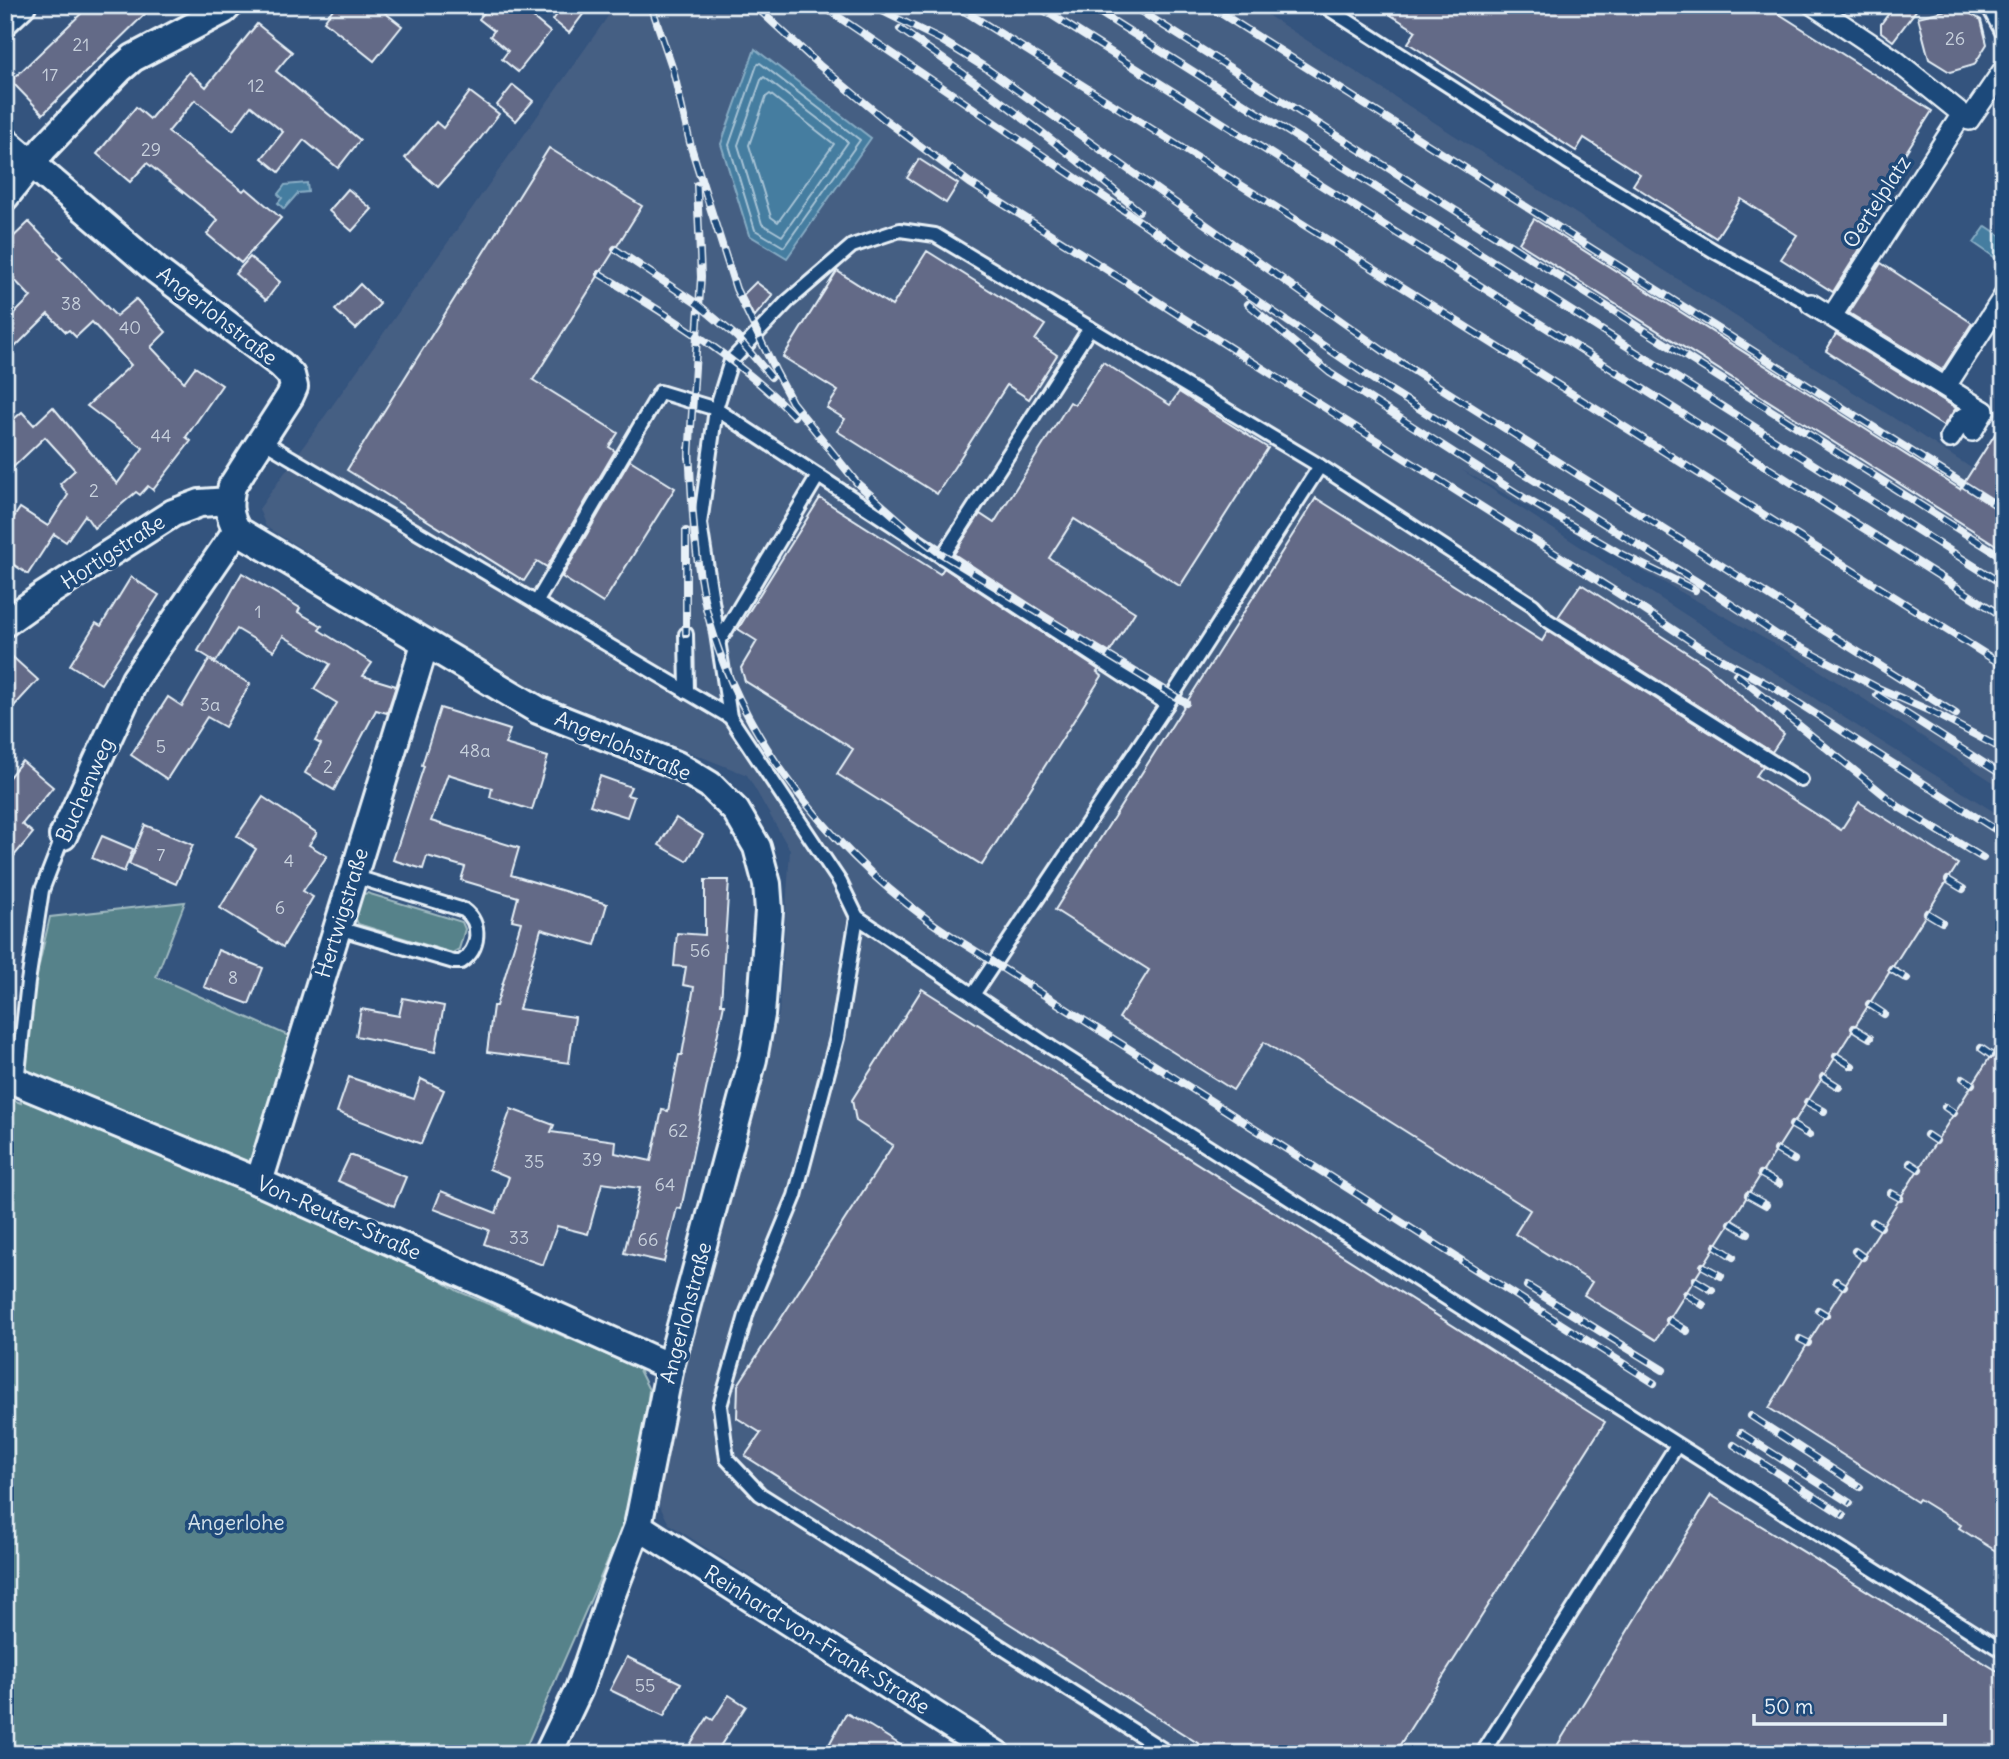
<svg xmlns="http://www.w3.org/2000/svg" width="2009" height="1759" viewBox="0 0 2009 1759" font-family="Delius,sans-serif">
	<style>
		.built { fill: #455e83 }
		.green { fill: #57828a; stroke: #a0bac1; stroke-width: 2 }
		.water { fill: #457da0; stroke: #86abc3; stroke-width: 2 }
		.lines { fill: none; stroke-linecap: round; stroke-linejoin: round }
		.shore { stroke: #a7c3d5; stroke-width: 2 }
		.building { fill: #646b87; stroke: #e8f1f8; stroke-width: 2 }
		.service-casing { stroke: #e8f1f8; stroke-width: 18 }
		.pedestrian-casing { stroke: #e8f1f8; stroke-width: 24 }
		.minor-casing { stroke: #e8f1f8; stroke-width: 32 }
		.service { stroke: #1f4a7a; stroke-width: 12 }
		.pedestrian { stroke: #1f4a7a; stroke-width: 19 }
		.minor { stroke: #1f4a7a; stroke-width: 26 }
		.rail-casing { stroke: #e8f1f8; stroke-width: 8 }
		.rail { stroke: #1f4a7a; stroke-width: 5; stroke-dasharray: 16; stroke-linecap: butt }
		.labels { text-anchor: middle; stroke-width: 7; stroke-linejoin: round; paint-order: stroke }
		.number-label { font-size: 18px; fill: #c7d0dc }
		.street-label { font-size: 21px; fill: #e8f1f8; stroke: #1f4a7a }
		.park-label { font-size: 21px; fill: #d2e0e8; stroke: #1f4a7a }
	</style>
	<rect width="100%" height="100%" fill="#34547e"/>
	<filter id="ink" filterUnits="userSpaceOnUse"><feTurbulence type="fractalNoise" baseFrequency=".0143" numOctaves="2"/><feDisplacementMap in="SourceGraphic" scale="14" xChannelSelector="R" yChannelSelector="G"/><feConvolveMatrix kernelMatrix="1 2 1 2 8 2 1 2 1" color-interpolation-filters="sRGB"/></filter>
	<g filter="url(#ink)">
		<polygon class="built" points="616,5 1252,5 2004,489 2004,789 1803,660 1462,470 1882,742 2004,818 2004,1754 1025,1754 669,1524 653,1493 779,1013 790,850 747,775 533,690 266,527 259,509"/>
		<g class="green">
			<polygon points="367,893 462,922 465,929 459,949 452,953 358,924 355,917 361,895"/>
			<polygon points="185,902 156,977 289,1036 249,1165 458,1291 638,1368 649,1390 636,1496 523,1754 5,1754 5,1097 21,1103 33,991 50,917"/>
		</g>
		<g class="water">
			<polygon points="755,49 871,138 787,258 749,235 721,144"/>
			<polygon points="307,183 308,192 298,193 284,209 278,203 282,198 278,194 285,185"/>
			<polygon points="1986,226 2004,238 2004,251 1997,259 1974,243"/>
		</g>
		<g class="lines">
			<g class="shore">
				<polygon points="760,63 860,140 784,247 755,230 729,145 757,65"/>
				<polygon points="764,77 848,142 782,236 762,224 738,145 761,80"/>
				<polygon points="770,94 834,144 778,222 771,217 749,145 766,97"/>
			</g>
		</g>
		<g class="building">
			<polygon points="90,5 154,5 43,114 11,81"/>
			<polygon points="336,5 375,5 402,26 374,61 324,21"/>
			<polygon points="490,5 518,5 550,32 518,72 502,59 508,51 490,36 494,31 479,19"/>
			<polygon points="564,5 590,5 569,33 553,20"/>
			<polygon points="1375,5 1765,5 1932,111 1849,242 1860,249 1833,292 1781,259 1797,235 1741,199 1716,238 1633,185 1640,174 1584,138 1576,151 1408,43 1416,31"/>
			<polygon points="1895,5 1920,5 1893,41 1881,32 1881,24"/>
			<polygon points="1959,7 1981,20 1987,44 1974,65 1950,72 1929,59 1918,17"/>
			<polygon points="257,24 292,52 276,71 360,140 338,168 304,140 279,172 262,158 283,132 251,106 233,130 195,100 168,132 243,191 246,188 281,218 241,263 207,234 218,220 147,163 130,182 97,154 136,107 150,119 189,72 206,87"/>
			<polygon points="513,85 533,101 516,121 497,105"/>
			<polygon points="470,92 499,114 476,144 438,187 405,158 436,122 443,128"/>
			<polygon points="549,148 642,206 533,380 618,433 609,447 615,451 547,567 537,561 524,581 347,470"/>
			<polygon points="919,159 958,184 946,203 907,178"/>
			<polygon points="348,189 372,209 352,231 329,211"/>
			<polygon points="1534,219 1960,489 2004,420 2004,550 1519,243"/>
			<polygon points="29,222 62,256 59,258 116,316 136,299 166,332 151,347 184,382 195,367 222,385 186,437 191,441 153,490 148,486 140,495 136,492 94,528 85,515 66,542 54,534 28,574 5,559 5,531 20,508 48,526 68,495 60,484 75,470 45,437 5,475 5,427 22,412 34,425 53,407 117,484 143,448 87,406 131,365 92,322 76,337 69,330 66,332 48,314 5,357 5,323 31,297 5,270 5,245"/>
			<polygon points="927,251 1045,325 1035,340 1057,355 1029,399 1007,385 937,494 837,431 845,419 827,408 838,391 783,357 837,271 892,306"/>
			<polygon points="250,257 280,282 266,300 235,274"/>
			<polygon points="1881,263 1972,323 1942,370 1849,313"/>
			<polygon points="756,282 773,295 754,317 743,295"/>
			<polygon points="360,284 380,304 356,329 335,310"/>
			<polygon points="1836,334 1956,408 1943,426 1826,351"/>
			<polygon points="1103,362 1170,405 1179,392 1268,448 1180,586 1074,519 1049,558 1135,612 1108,655 954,554 980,514 994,523 1070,402 1075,405"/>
			<polygon points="630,460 675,488 603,603 562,577"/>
			<polygon points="820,498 940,574 944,568 1099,670 1097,672 1102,676 982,865 837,774 853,749 745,681 741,668 757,641 738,629"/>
			<polygon points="1316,498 1542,641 1548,631 1763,766 1756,776 1841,830 1859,802 1958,864 1656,1340 1584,1295 1592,1282 1515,1234 1530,1210 1264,1042 1233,1090 1119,1018 1149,970 1055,910"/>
			<polygon points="242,573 300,608 298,612 322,626 319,630 372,663 363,676 396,686 387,713 376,710 334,790 305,773 321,744 315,741 337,703 314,689 330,664 283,636 274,651 237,629 216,662 198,651"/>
			<polygon points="131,577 159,595 101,684 70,665 96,623 101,626"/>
			<polygon points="1581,584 1706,665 1784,734 1772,752 1558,617"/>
			<polygon points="5,650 38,680 5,716"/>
			<polygon points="209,660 250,684 225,727 207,717 167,779 131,755 168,697 182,706"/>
			<polygon points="440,708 510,730 505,744 548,757 532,810 490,797 492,788 448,774 431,821 519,848 511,875 607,904 595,945 541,929 519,1009 575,1017 569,1063 487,1052 493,1006 496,1006 521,922 512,920 518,897 461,880 465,867 427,856 423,869 393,860 424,766 422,765"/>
			<polygon points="22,761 53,787 22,824 33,833 5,867 5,782"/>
			<polygon points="600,776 631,787 627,795 634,797 627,817 590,805"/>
			<polygon points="263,797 317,833 309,845 327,856 303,891 313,897 283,947 220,908 256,849 237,836"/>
			<polygon points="676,818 703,835 687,861 659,845"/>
			<polygon points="145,825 193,845 176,884 129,864"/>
			<polygon points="102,836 133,849 124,872 92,858"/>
			<polygon points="705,880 729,880 721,1004 724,1004 681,1209 677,1208 664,1262 624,1253 640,1188 602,1183 588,1234 557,1226 543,1265 484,1244 489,1230 434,1209 441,1191 496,1213 509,1177 489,1169 511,1109 554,1125 551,1132 616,1141 615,1153 651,1161 662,1110 668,1111 679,1055 682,1055 694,987 683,985 686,967 674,966 677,933 705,935"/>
			<polygon points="218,950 263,968 249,1004 204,987"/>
			<polygon points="922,989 1605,1422 1394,1754 1215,1754 745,1456 761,1433 737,1418 738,1385 893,1145 856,1121 852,1100"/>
			<polygon points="403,998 444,1006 435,1052 356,1036 361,1009 399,1016"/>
			<polygon points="2004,1035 2004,1556 1959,1528 1961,1525 1919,1499 1917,1502 1769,1408 1808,1343"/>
			<polygon points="349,1077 414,1099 421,1079 444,1090 421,1144 337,1112"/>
			<polygon points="350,1155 406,1177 394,1206 338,1181"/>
			<polygon points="1711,1495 2004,1675 2004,1754 1552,1754"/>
			<polygon points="627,1657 681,1683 664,1716 610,1690"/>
			<polygon points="729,1695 746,1706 715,1754 684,1754 708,1717 713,1720"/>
			<polygon points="846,1713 870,1726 915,1754 824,1754"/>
		</g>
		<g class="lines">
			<g class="service-casing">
				<g id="service">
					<polyline points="1323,5 1566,161 1714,251 1811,304"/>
					<polyline points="261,440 730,717 840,882 857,917 837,1038 795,1196 747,1312 720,1406 727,1459 760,1494 1170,1754"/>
					<polyline points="942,557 1090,328"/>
					<polyline points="536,603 660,392 716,409 1167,704"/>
					<polyline points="686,634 687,692"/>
					<polyline points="720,640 818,476"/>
					<polyline points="730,717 700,524 716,409 731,361 787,302 852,246 900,230 935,235 1320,466 1533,605 1547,620 1801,780"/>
					<polyline points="857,917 1052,1048 2004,1652"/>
					<path d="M 338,928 L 454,962 L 461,962 C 480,949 482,923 464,910 L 353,876"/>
					<polyline points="973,995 1167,704 1320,466"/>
					<polyline points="17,1082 28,982 42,890 63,836"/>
					<polyline points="1482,1754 1677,1445"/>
				</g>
			</g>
			<g class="pedestrian-casing">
				<g id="pedestrian">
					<polyline points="1813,5 1895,60 1962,114 1832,316"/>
					<polyline points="1991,5 2004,29"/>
					<polyline points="1962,114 1969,120 2004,69"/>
					<polyline points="1811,304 1984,411"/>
					<polyline points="1946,386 2004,296"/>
					<polyline points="1950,438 1962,419 1984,411 1972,431"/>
				</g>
			</g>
			<g class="minor-casing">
				<g id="minor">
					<polyline points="5,21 22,5"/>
					<path d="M 5,141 L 156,270 L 281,365 L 291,375 L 294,387 L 290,396 L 232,486 C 228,504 228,515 237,530 L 538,710 L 677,765 L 710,785 L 736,811 L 757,847 L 767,884 L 769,911 L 761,1015 L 753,1059 L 670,1367 L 638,1526 L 610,1599 L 579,1689 L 548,1754"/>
					<polyline points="5,197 44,148 119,70 133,58 224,10 229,5"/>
					<polyline points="5,623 43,596 173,513 200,503 229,501"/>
					<polyline points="63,836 135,679 237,530"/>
					<polyline points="5,1077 259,1182 670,1367"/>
					<polyline points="259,1182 425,644"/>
					<polyline points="638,1526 996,1754"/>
				</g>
			</g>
			<use href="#service" class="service"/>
			<use href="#pedestrian" class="pedestrian"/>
			<use href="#minor" class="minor"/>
			<g class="rail-casing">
				<g id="rail">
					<polyline points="651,5 673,70 691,147 736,289 776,372 792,402 857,483 915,534 937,551 1186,703"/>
					<polyline points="754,5 819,65 884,119 970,183 1635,604 1701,648 1775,688 2004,835"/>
					<polyline points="821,5 1377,382 1707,588 1777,635 1878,688 1930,711 2004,750"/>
					<polyline points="870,5 941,40 986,68 1389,355 1956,714"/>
					<polyline points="955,5 2004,666"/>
					<polyline points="1036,5 2004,617"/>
					<polyline points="1088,5 2004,585"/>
					<polyline points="1131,5 2004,558"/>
					<polyline points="1208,5 2004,510"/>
					<path d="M 900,29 C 983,86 1062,146 1139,211"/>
					<polyline points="615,249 699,305 737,337 771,377"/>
					<path d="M 600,274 C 668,315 738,358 794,416"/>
					<polyline points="1248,304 1330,373 1375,402 1526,499 1621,554 1695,590"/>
					<path d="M 689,449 C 692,503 694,556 706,608 C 736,731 826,845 927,919 C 948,935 972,948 994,963 L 1654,1383"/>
					<polyline points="689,457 701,277 697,185"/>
					<polyline points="686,531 686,634"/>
					<polyline points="1736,674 1899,807 1983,858"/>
					<polyline points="1877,695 2004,776"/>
					<polyline points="1948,880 1963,889"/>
					<polyline points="1927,913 1942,922"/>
					<polyline points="1891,969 1907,979"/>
					<polyline points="1869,1004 1884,1014"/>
					<polyline points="1999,1020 2004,1023"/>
					<polyline points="1854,1028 1870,1038"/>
					<polyline points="1981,1048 1991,1055"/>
					<polyline points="1836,1056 1852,1066"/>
					<polyline points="1823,1077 1839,1087"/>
					<polyline points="1963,1078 1972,1084"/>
					<polyline points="1807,1102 1824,1111"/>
					<polyline points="1945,1107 1954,1113"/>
					<polyline points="1792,1125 1809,1135"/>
					<polyline points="1927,1135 1936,1141"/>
					<polyline points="1777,1150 1794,1160"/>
					<polyline points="1910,1163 1919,1169"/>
					<polyline points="1761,1174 1779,1184"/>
					<polyline points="1891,1193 1900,1198"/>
					<polyline points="1748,1195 1766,1205"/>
					<polyline points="1873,1222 1881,1227"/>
					<polyline points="1731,1223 1748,1233"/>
					<polyline points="1716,1246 1733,1257"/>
					<polyline points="1855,1251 1863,1257"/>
					<polyline points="1703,1266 1721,1276"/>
					<polyline points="1695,1280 1712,1290"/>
					<polyline points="1836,1281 1844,1286"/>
					<polyline points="1527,1286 1663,1370"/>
					<polyline points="1686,1294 1703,1305"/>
					<polyline points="1818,1310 1826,1315"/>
					<polyline points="1669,1320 1687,1331"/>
					<polyline points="1800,1339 1808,1343"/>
					<polyline points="1751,1416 1860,1487"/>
					<polyline points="1741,1433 1850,1503"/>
					<polyline points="1734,1445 1843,1515"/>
				</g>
			</g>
			<use href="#rail" class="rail"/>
		</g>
	</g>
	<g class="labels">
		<g class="number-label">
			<text x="1955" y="45">26</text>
			<text x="81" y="51">21</text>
			<text x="50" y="81">17</text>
			<text x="256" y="92">12</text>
			<text x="151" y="156">29</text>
			<text x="71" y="310">38</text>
			<text x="130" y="334">40</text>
			<text x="161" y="442">44</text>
			<text x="94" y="497">2</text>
			<text x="258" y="618">1</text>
			<text x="210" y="711">3a</text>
			<text x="161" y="753">5</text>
			<text x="475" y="757">48a</text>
			<text x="328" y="773">2</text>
			<text x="161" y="861">7</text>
			<text x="289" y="867">4</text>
			<text x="280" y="914">6</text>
			<text x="700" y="957">56</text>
			<text x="233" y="984">8</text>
			<text x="678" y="1137">62</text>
			<text x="592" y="1166">39</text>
			<text x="534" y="1168">35</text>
			<text x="665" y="1191">64</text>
			<text x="519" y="1244">33</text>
			<text x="648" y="1246">66</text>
			<text x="645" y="1692">55</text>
		</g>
		<g class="street-label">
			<text transform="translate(1877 202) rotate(-57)" y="7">Oertelplatz</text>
			<text transform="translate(217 316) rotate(38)" y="7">Angerlohstraße</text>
			<text transform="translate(113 552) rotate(-33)" y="7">Hortigstraße</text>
			<text transform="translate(623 746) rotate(23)" y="7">Angerlohstraße</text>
			<text transform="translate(85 790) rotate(-66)" y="7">Buchenweg</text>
			<text transform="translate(342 913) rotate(-73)" y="7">Hertwigstraße</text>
			<text transform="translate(339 1218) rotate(24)" y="7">Von-Reuter-Straße</text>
			<text transform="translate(686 1313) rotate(-75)" y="7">Angerlohstraße</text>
			<text transform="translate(817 1640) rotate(32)" y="7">Reinhard-von-Frank-Straße</text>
		</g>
		<g class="park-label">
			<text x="236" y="1530">Angerlohe</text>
		</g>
	</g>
	<rect width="2009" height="1759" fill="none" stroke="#1f4a7a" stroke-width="28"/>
	<rect x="14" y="14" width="1981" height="1731" fill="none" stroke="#e8f1f8" stroke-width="2.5" filter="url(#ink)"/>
	<path d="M1754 1714v10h191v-10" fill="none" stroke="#e8f1f8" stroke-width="3.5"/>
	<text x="1764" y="1714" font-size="21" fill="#e8f1f8" stroke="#1f4a7a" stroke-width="5" paint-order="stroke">50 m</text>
</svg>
